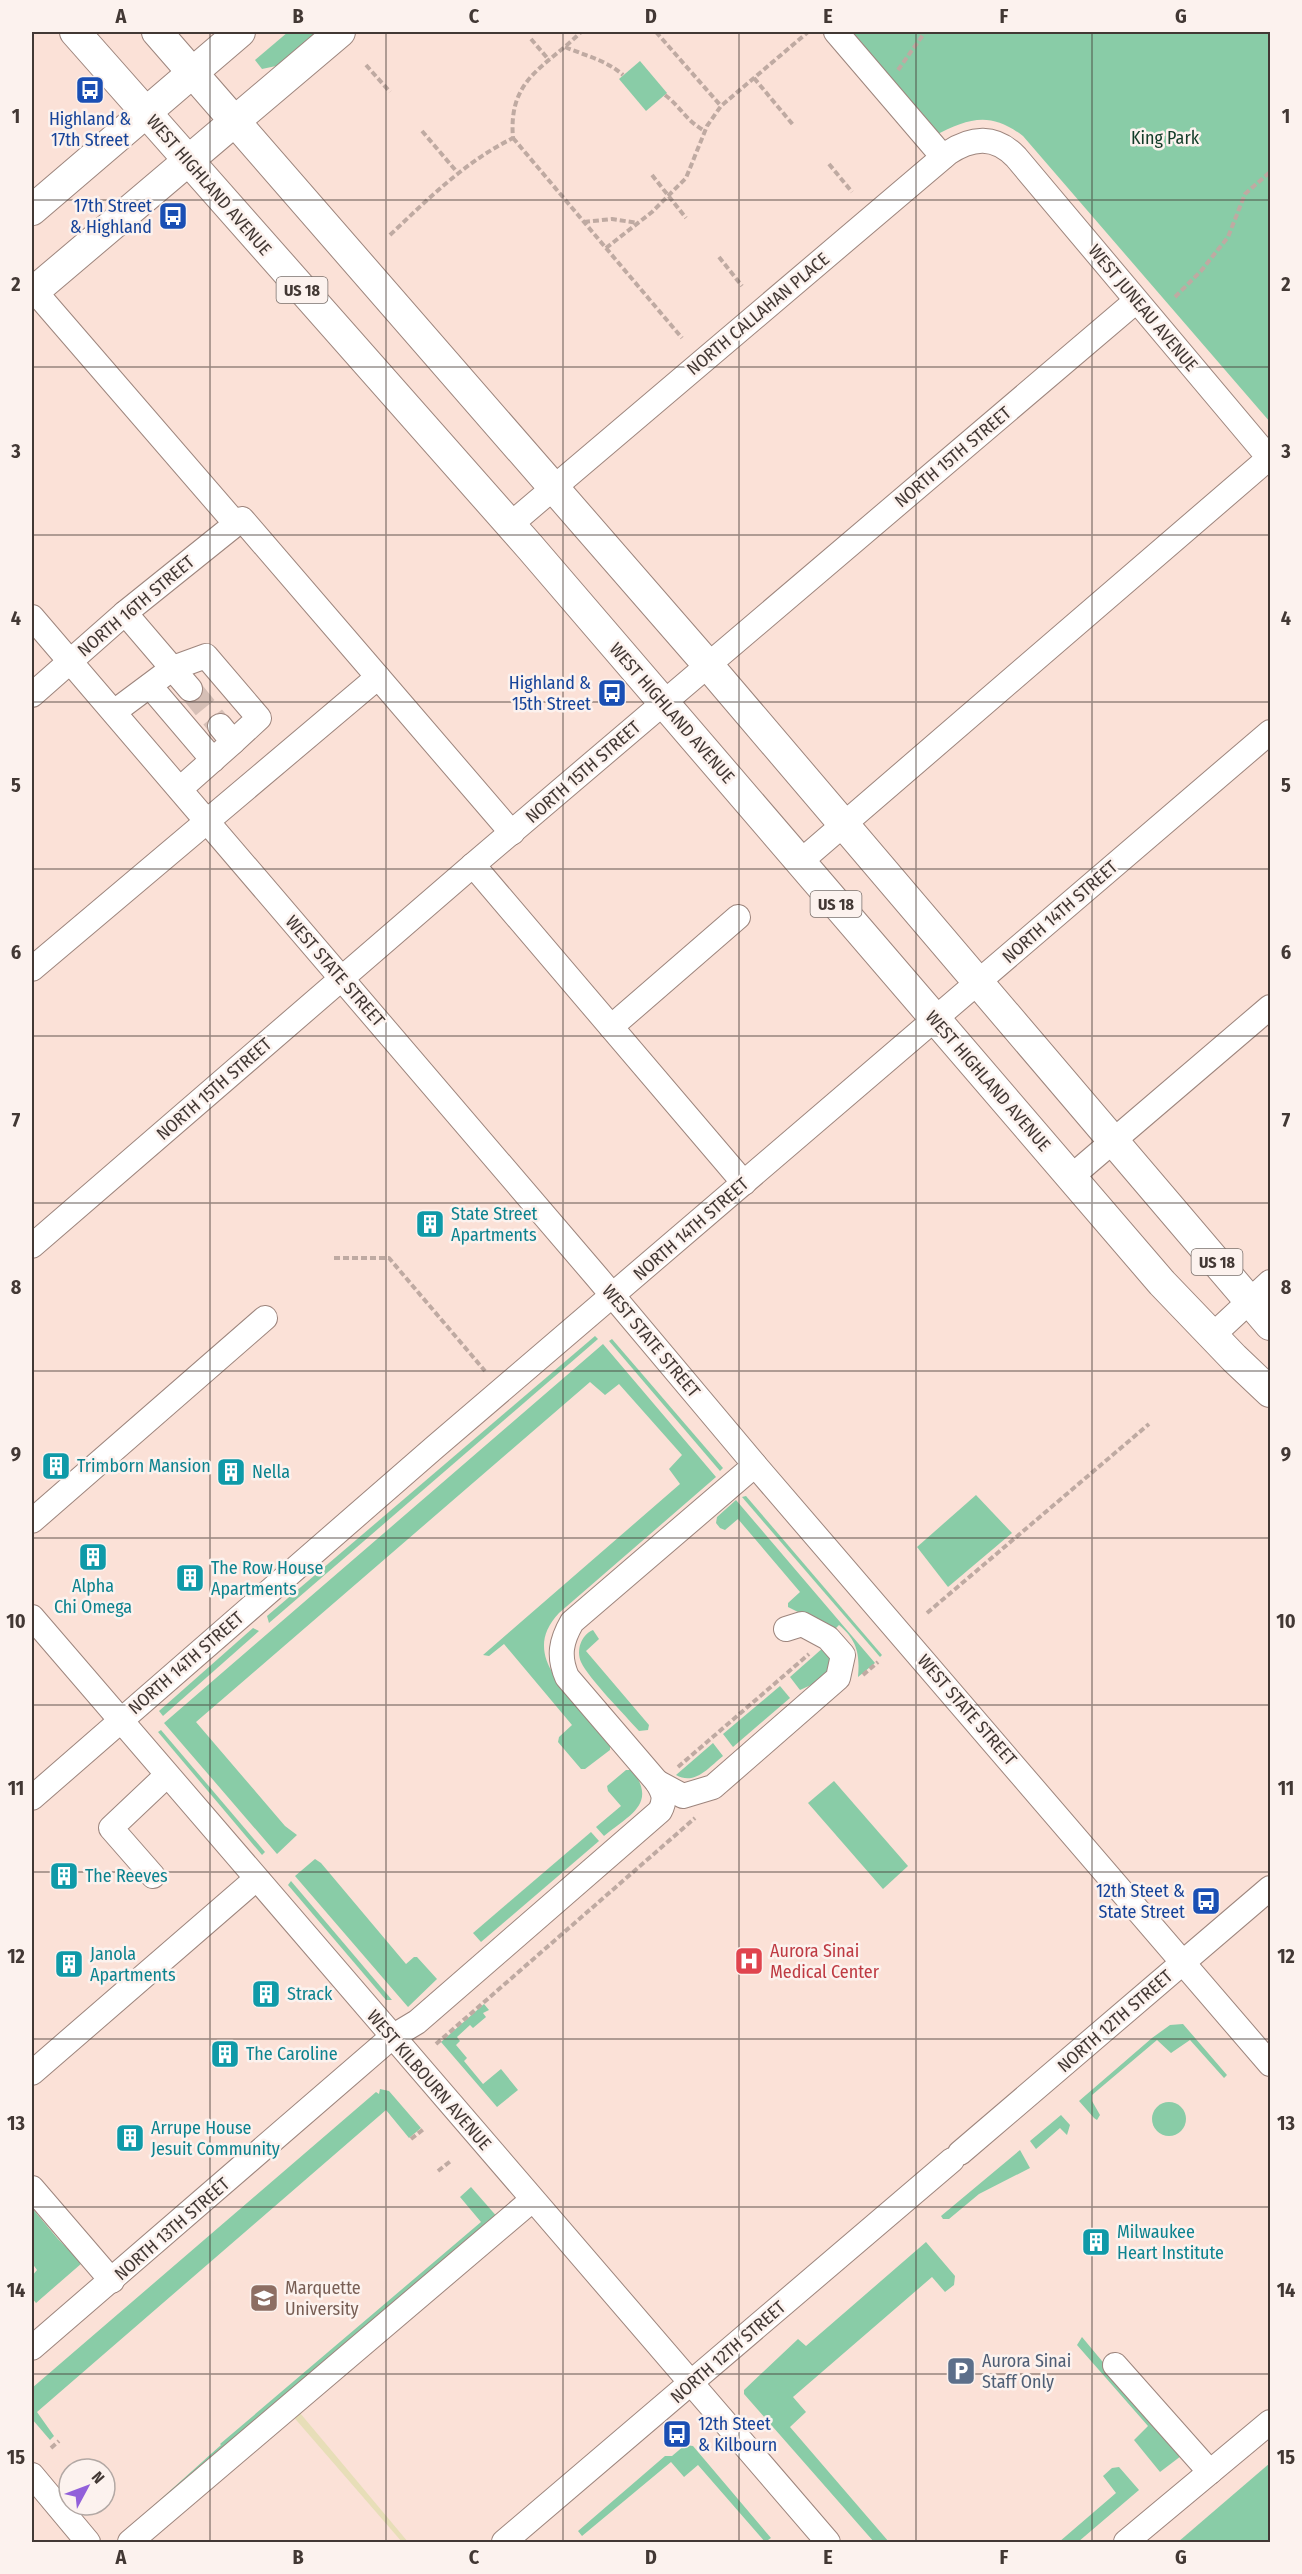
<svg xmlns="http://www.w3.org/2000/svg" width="1302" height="2574" viewBox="0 0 1302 2574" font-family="'Fira Sans Condensed',sans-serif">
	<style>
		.green { fill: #89cca7 }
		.sand { fill: #e7deb8 }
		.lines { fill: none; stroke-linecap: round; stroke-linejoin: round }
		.minor-tunnel { stroke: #d6bfb6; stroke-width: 24; stroke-dasharray: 24 12; stroke-linecap: butt }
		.minor-casing { stroke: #9d857d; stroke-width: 26 }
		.major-casing { stroke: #9d857d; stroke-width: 32 }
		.path { stroke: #bfaaa2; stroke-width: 4; stroke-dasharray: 6 3; stroke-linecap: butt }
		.minor { stroke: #fff; stroke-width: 24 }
		.major { stroke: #fff; stroke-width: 30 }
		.grid { fill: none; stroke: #423834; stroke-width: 1.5; stroke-opacity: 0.55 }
		.labels { text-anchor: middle; stroke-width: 5; stroke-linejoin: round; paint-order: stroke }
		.shield { fill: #fcf2ee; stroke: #7a706c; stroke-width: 1.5 }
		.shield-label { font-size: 16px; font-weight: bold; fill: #423834 }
		.transit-label { font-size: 18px; fill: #164399; stroke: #fcf2ee; text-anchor: end }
		.park-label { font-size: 18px; fill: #123c28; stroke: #fcf2ee }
		.street-label { font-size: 18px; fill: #423834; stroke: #fcf2ee }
		.culture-label { font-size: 18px; fill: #0d838f; stroke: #fcf2ee; text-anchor: start }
		.health-label { font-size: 18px; fill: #be3a42; stroke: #fcf2ee; text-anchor: start }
		.education-label { font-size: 18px; fill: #785e54; stroke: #fcf2ee; text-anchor: start }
		.service-label { font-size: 18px; fill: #4e5e75; stroke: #fcf2ee; text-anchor: start }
		.neatline { fill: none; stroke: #423834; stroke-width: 2 }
		.grid-label { font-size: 20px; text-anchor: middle; font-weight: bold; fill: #423834 }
	</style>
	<rect width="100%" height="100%" fill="#fbe1d7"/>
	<g class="green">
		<polygon points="288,32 319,32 276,66 262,69 255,60"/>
		<path d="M 845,32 L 1270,32 L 1270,422 L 1023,136 C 990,111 969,118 934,136 Z"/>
		<polygon points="640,61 667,93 646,111 619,79"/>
		<polygon points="595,1336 598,1339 269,1623 267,1616"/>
		<polygon points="612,1339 723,1468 720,1471 609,1341"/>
		<path d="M 603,1344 L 716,1477 L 559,1613 C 528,1646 551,1674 574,1702 C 586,1716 598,1731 610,1745 L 610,1750 L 585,1769 L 581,1769 L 558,1742 L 559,1737 L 572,1725 L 504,1644 L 489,1656 L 483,1655 L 680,1484 L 669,1469 L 682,1455 L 619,1384 L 605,1395 L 590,1382 L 196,1722 L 285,1826 L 297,1835 L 277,1854 L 164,1723 Z"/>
		<polygon points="976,1495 1012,1533 948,1587 917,1547"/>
		<polygon points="746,1496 882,1655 880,1657 742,1497"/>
		<path d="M 736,1500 L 875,1663 L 858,1677 C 860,1654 857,1640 839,1625 L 834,1630 L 788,1607 L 788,1603 L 800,1592 L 738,1519 L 725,1530 L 720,1528 L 716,1523 L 717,1517 Z"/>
		<polygon points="253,1628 259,1631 163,1716 159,1711"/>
		<path d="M 593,1630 L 599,1639 L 586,1651 L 649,1725 L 648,1730 L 639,1731 C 625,1715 589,1679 581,1662 C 576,1650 581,1635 593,1630 Z"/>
		<polygon points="824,1647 828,1650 833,1666 822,1680 800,1690 790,1677"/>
		<polygon points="780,1686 790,1698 733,1747 723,1734"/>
		<polygon points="161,1730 265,1852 262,1855 158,1732"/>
		<path d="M 713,1743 L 723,1756 C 709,1767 695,1786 676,1775 Z"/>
		<path d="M 626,1770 L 632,1770 C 658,1804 629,1815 604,1836 L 596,1827 L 621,1806 L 608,1791 L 607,1786 Z"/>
		<polygon points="834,1781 908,1866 883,1889 808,1803"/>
		<polygon points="591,1832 599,1841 481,1942 473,1933"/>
		<polygon points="315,1859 321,1863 406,1964 414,1957 417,1957 437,1979 408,2007 295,1876"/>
		<polygon points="291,1881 392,2000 386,2000 288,1885"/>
		<polygon points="484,2004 489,2010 483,2013 486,2017 473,2028 470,2025 457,2037 460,2041 456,2045 467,2058 464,2061 483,2084 501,2069 518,2090 497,2107 441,2042"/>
		<polygon points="1183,2024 1227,2075 1224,2078 1190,2040 1171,2053 1157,2040 1092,2095 1092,2101 1100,2115 1097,2120 1094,2118 1079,2101 1152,2038 1170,2025"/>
		<polygon points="380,2089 389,2091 421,2128 409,2138 386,2110 37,2412 54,2436 50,2440 32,2419 32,2388 376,2092 379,2094"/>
		<circle cx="1169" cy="2119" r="17"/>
		<polygon points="1061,2115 1070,2125 1067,2135 1060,2128 1036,2149 1030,2141"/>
		<polygon points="1020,2150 1030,2168 979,2194 949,2219 943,2219 941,2216"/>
		<polygon points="471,2187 499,2219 134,2523 221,2445 220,2444 481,2222 460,2197"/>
		<polygon points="32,2208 58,2239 82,2263 36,2303 32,2298 32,2276 37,2270 32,2263"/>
		<polygon points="926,2242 955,2276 954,2285 945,2292 932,2277 793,2397 806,2412 790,2427 889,2542 874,2542 744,2394 744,2390 798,2339 806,2346"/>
		<polygon points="1082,2337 1181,2456 1160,2472 1134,2440 1148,2426 1077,2345"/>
		<polygon points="685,2445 693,2446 771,2538 765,2542 698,2465 684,2477 671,2462 582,2536 578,2531 665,2456 672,2456"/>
		<polygon points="1270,2463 1270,2538 1267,2542 1178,2542"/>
		<polygon points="1119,2467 1139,2490 1078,2542 1059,2542 1116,2493 1103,2476 1112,2468"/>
	</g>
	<polygon class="sand" points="295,2407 408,2542 402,2542 291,2414"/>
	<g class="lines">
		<polyline class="minor-tunnel" points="190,689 220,726"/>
		<g class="minor-casing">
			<g id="minor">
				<polyline points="836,32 943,157"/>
				<polyline points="32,288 236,524"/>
				<path d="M 511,524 L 948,153 C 972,137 995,135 1016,157 L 1270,459"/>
				<polyline points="125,613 190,689"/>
				<polyline points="32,617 597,1277 755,1465 1270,2064"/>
				<polyline points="150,686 213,760"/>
				<polyline points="32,695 125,613 242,519 378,677"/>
				<polyline points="114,712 173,668 206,656 259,718 233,742"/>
				<polyline points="180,789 233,742 220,726"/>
				<polyline points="800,862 1269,458"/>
				<polyline points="473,865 744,1183"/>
				<polyline points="32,969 378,677 512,833"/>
				<polyline points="611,1027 738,917"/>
				<polyline points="1071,1177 1270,1007"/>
				<polyline points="32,1246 473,865 1136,301"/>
				<polyline points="1212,1336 1270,1282"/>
				<polyline points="32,1521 265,1318"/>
				<polyline points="32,1617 828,2542"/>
				<polyline points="657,1782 683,1796 713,1787 838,1678 843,1655 828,1638 802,1624 786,1629"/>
				<polyline points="32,1798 435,1447 1270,732"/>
				<polyline points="153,1876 111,1828 166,1776"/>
				<polyline points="32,2073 256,1879"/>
				<polyline points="960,2153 1270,1888"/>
				<polyline points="32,2188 112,2281"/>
				<path d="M 32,2348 L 392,2037 L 417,2022 L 660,1811 C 666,1799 664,1793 657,1782 L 567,1677 C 558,1656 561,1641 572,1622 L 755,1465"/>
				<polyline points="1115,2365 1210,2472"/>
				<polyline points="32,2475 88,2542"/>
				<polyline points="130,2542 532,2200"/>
				<polyline points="504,2542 952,2160"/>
				<polyline points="1126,2542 1270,2422"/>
			</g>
		</g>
		<g class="major-casing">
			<g id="major">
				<polyline points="75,32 530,547 1162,1283 1234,1358 1270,1392"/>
				<polyline points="157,32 708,665 1270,1325"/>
				<polyline points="32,210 240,32"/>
				<polyline points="32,293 340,32"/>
			</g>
		</g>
		<g class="path">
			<polyline points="656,32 721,106"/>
			<polyline points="531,39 549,60"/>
			<path d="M 565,47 C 586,56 606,60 623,75"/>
			<polyline points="366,65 390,92"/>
			<polyline points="898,70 925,32"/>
			<polyline points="754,78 794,126"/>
			<path d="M 665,95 C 681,107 686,121 705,131"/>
			<polyline points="422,131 457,172"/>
			<polyline points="513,138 682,338"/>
			<polyline points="829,164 852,192"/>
			<polyline points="652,175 686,218"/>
			<polyline points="584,222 612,219 638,223"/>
			<path d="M 390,235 C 429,198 465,162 513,138 C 508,78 545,68 581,32"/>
			<polyline points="606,248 652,212 686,178 707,126 721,106 808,32"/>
			<polyline points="719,257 742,286"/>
			<polyline points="1175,297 1201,271 1228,237 1245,194 1270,172"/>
			<polyline points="334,1258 389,1258 485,1371"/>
			<polyline points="927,1613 1149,1424"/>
			<polyline points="863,1675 878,1662"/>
			<polyline points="678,1767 809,1654"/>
			<polyline points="436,2044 695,1818"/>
			<polyline points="411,2139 425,2128"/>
			<polyline points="438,2171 452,2160"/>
			<polyline points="51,2448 59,2441"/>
		</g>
		<use href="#minor" class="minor"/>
		<use href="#major" class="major"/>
	</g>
	<path class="grid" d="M 210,32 L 210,2542M 386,32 L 386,2542M 563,32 L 563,2542M 739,32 L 739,2542M 916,32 L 916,2542M 1092,32 L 1092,2542M 32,200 L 1270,200M 32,367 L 1270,367M 32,535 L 1270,535M 32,702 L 1270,702M 32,869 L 1270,869M 32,1036 L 1270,1036M 32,1203 L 1270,1203M 32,1371 L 1270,1371M 32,1538 L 1270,1538M 32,1705 L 1270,1705M 32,1872 L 1270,1872M 32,2039 L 1270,2039M 32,2207 L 1270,2207M 32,2374 L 1270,2374"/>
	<defs>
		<g id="bus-square" transform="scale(1.5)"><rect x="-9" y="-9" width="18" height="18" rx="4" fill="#1a4fb4" stroke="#fcf2ee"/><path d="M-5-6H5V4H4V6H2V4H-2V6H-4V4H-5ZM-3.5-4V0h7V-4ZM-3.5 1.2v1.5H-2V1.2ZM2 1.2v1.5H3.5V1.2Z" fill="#fff"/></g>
		<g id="building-square" transform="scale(1.5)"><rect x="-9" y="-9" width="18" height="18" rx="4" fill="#0f9aa8" stroke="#fcf2ee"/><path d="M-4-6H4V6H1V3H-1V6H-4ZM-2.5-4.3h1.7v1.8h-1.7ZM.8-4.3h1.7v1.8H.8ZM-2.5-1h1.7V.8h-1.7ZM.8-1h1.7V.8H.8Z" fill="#fff"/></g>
		<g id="hospital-square" transform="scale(1.5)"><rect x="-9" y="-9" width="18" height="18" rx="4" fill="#e0444e" stroke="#fcf2ee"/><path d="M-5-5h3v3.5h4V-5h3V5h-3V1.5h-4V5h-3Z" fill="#fff"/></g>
		<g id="university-square" transform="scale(1.5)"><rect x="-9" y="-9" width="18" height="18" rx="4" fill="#8d6e63" stroke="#fcf2ee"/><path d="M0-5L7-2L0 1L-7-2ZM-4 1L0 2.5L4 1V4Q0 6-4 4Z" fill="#fff"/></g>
		<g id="parking-square" transform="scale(1.5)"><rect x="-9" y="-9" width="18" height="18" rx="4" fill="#5c6f8a" stroke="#fcf2ee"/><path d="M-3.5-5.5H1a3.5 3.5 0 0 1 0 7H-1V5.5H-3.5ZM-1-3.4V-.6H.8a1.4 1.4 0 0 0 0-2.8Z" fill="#fff"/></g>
	</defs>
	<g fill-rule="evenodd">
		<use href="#bus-square" x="90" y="90"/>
		<use href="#bus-square" x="173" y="216"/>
		<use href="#bus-square" x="612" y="693"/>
		<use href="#building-square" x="430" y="1224"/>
		<use href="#building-square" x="56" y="1466"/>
		<use href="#building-square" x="231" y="1472"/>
		<use href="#building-square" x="93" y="1557"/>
		<use href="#building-square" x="190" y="1578"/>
		<use href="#building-square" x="64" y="1876"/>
		<use href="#bus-square" x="1206" y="1901"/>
		<use href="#hospital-square" x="749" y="1961"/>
		<use href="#building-square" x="69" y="1964"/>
		<use href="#building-square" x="266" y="1994"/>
		<use href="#building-square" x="225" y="2054"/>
		<use href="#building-square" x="130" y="2138"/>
		<use href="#building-square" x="1096" y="2242"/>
		<use href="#university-square" x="264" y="2298"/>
		<use href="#parking-square" x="961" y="2371"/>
		<use href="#bus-square" x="677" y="2434"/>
	</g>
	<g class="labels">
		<g class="shield">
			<rect x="276.5" y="277" width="51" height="26" rx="4.5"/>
			<rect x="810.5" y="891" width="51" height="26" rx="4.5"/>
			<rect x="1191.5" y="1249" width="51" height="26" rx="4.5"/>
		</g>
		<g class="shield-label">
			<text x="302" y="296">US 18</text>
			<text x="836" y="910">US 18</text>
			<text x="1217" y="1268">US 18</text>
		</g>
		<g class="transit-label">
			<text x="90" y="125" text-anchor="middle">Highland &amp;<tspan x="90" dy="21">17th Street</tspan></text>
			<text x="152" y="212">17th Street<tspan x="152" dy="21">&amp; Highland</tspan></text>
			<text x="591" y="689">Highland &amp;<tspan x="591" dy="21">15th Street</tspan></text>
			<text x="1185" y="1897">12th Steet &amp;<tspan x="1185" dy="21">State Street</tspan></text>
			<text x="698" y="2430" text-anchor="start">12th Steet<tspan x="698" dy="21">&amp; Kilbourn</tspan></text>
		</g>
		<g class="park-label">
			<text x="1165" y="144">King Park</text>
		</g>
		<g class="street-label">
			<text transform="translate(209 185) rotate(49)" y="6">WEST HIGHLAND AVENUE</text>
			<text transform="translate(1143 308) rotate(50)" y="6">WEST JUNEAU AVENUE</text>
			<text transform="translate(758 314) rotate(-40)" y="6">NORTH CALLAHAN PLACE</text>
			<text transform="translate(953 457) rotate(-40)" y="6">NORTH 15TH STREET</text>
			<text transform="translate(136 606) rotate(-40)" y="6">NORTH 16TH STREET</text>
			<text transform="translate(672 713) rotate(49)" y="6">WEST HIGHLAND AVENUE</text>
			<text transform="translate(583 772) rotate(-41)" y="6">NORTH 15TH STREET</text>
			<text transform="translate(1060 912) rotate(-41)" y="6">NORTH 14TH STREET</text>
			<text transform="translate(335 971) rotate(49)" y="6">WEST STATE STREET</text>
			<text transform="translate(988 1081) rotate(49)" y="6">WEST HIGHLAND AVENUE</text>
			<text transform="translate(214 1089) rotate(-41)" y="6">NORTH 15TH STREET</text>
			<text transform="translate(691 1229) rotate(-41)" y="6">NORTH 14TH STREET</text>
			<text transform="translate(651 1341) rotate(50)" y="6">WEST STATE STREET</text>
			<text transform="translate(186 1663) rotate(-41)" y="6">NORTH 14TH STREET</text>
			<text transform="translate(967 1710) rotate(49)" y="6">WEST STATE STREET</text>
			<text transform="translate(1115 2021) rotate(-41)" y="6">NORTH 12TH STREET</text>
			<text transform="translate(429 2080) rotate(49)" y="6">WEST KILBOURN AVENUE</text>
			<text transform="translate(172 2229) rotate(-41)" y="6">NORTH 13TH STREET</text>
			<text transform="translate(728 2352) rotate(-41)" y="6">NORTH 12TH STREET</text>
		</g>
		<g class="culture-label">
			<text x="451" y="1220">State Street<tspan x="451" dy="21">Apartments</tspan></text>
			<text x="77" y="1472">Trimborn Mansion</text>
			<text x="252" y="1478">Nella</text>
			<text x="211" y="1574">The Row House<tspan x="211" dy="21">Apartments</tspan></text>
			<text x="93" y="1592" text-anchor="middle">Alpha<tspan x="93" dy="21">Chi Omega</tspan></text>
			<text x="85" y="1882">The Reeves</text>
			<text x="90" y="1960">Janola<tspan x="90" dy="21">Apartments</tspan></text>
			<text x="287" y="2000">Strack</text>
			<text x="246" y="2060">The Caroline</text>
			<text x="151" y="2134">Arrupe House<tspan x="151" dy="21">Jesuit Community</tspan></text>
			<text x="1117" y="2238">Milwaukee<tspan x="1117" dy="21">Heart Institute</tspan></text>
		</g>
		<g class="health-label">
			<text x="770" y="1957">Aurora Sinai<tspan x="770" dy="21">Medical Center</tspan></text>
		</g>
		<g class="education-label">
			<text x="285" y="2294">Marquette<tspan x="285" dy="21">University</tspan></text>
		</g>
		<g class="service-label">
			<text x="982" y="2367">Aurora Sinai<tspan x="982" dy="21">Staff Only</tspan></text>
		</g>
	</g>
	<rect width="1302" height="2574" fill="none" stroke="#fcf2ee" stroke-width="66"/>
	<g transform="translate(87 2487) rotate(49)"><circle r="28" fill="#fcf2ee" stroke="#b2a8a4" stroke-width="1.5"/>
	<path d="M0-4.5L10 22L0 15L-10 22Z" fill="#9260da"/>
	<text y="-9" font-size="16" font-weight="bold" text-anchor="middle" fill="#423834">N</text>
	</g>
	<rect x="33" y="33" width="1236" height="2508" class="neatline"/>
	<g class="grid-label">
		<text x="121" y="23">A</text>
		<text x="298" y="23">B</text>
		<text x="474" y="23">C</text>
		<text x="651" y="23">D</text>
		<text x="828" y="23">E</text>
		<text x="1004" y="23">F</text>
		<text x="1181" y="23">G</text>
		<text x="16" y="123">1</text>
		<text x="1286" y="123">1</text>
		<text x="16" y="291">2</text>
		<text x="1286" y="291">2</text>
		<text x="16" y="458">3</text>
		<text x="1286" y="458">3</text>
		<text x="16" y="625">4</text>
		<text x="1286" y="625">4</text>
		<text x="16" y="792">5</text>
		<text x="1286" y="792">5</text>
		<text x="16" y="959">6</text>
		<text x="1286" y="959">6</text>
		<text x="16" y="1127">7</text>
		<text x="1286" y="1127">7</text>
		<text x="16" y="1294">8</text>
		<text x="1286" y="1294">8</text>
		<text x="16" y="1461">9</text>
		<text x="1286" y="1461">9</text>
		<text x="16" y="1628">10</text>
		<text x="1286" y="1628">10</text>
		<text x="16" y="1795">11</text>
		<text x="1286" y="1795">11</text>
		<text x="16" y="1963">12</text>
		<text x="1286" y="1963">12</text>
		<text x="16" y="2130">13</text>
		<text x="1286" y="2130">13</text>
		<text x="16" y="2297">14</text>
		<text x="1286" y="2297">14</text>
		<text x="16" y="2464">15</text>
		<text x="1286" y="2464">15</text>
		<text x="121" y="2564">A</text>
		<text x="298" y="2564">B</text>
		<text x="474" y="2564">C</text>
		<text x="651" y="2564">D</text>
		<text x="828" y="2564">E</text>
		<text x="1004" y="2564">F</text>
		<text x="1181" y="2564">G</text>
	</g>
</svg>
